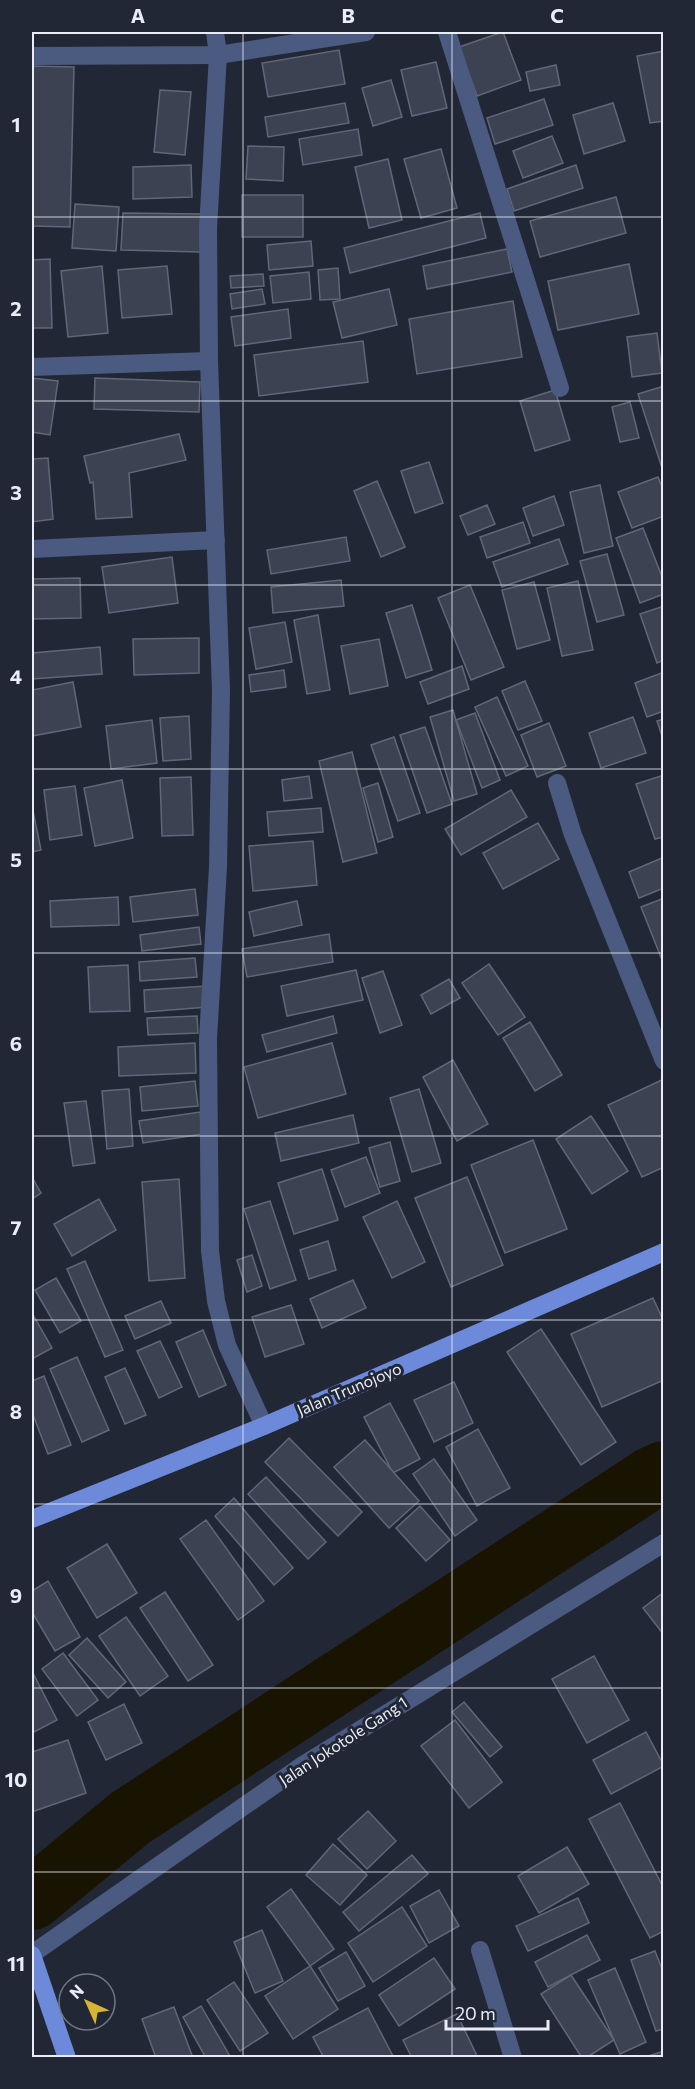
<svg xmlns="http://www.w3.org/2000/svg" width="695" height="2089" viewBox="0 0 695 2089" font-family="Commissioner,sans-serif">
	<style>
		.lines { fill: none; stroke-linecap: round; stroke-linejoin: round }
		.river { stroke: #191302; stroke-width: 62 }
		.building { fill: #3c4251; stroke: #606778; stroke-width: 1.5 }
		.minor { stroke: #4a5a80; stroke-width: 18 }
		.major { stroke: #6c8ad9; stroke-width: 18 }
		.grid { fill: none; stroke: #e9edf7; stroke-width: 1.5; stroke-opacity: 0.55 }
		.labels { text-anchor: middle; stroke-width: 6; stroke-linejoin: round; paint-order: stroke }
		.street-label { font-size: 16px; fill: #e9edf7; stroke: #212735 }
		.neatline { fill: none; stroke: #e9edf7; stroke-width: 2 }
		.grid-label { font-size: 20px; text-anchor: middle; font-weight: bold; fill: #e9edf7 }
	</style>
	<rect width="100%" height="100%" fill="#212735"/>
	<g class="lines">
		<polyline class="river" points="32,1899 130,1818 651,1478 664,1472"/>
	</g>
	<g class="building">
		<polygon points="503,32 521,80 477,96 459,47"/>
		<polygon points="339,50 345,84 268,97 262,63"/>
		<polygon points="664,51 664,121 650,123 637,56"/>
		<polygon points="436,62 447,108 412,116 401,70"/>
		<polygon points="556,65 560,85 530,91 526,72"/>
		<polygon points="32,66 74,67 70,227 32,226"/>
		<polygon points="391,80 402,117 373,126 362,88"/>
		<polygon points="160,90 191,92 185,155 154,152"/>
		<polygon points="544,99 553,125 495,144 487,118"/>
		<polygon points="345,103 349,123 268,137 265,117"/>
		<polygon points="613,103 625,141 584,154 573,115"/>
		<polygon points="358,129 362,155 303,165 299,139"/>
		<polygon points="552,136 563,163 523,178 513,151"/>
		<polygon points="248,146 284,147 283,181 246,179"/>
		<polygon points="441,149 457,208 421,218 404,159"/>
		<polygon points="388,159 402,220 369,228 355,167"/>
		<polygon points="191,165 192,197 133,199 133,167"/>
		<polygon points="576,165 583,188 514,211 507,189"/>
		<rect x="242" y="195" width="61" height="42"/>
		<polygon points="616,197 626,233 540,257 530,221"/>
		<polygon points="75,204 119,207 116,251 72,248"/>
		<polygon points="123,213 202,214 201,252 121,250"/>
		<polygon points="480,213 486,238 350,273 344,248"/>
		<polygon points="311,241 313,266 269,270 267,245"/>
		<polygon points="507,249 512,272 427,289 423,266"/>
		<polygon points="50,259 52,328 32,328 32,260"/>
		<polygon points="629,264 639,314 558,330 548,281"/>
		<polygon points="102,266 108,333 68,337 61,271"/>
		<polygon points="167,266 172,314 122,318 118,270"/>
		<polygon points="338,268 340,299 320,300 318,270"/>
		<polygon points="309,272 311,299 273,303 270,276"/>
		<polygon points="263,274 264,286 231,288 230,276"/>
		<polygon points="262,289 265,304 232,309 230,294"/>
		<polygon points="389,289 397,325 342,338 333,302"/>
		<polygon points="513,301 522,357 417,374 409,319"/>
		<polygon points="288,309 291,338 235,346 231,317"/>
		<polygon points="657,333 662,373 632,377 627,337"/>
		<polygon points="363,341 368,382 259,396 254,355"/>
		<polygon points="32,378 58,381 50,435 32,432"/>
		<polygon points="95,378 200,382 199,412 94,409"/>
		<polygon points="664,386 664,468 662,468 638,394"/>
		<polygon points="555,390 570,440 535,451 520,401"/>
		<polygon points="630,402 639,438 620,442 612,407"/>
		<polygon points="179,434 186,460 129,473 132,517 96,519 93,482 90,483 84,456"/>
		<polygon points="48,458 53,519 32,522 32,459"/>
		<polygon points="429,462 443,503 415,513 401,471"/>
		<polygon points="658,477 664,492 664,516 632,528 618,492"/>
		<polygon points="377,481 405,547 381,557 354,491"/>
		<polygon points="600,485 613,546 584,553 570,492"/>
		<polygon points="554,496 564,525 533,536 523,508"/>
		<polygon points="487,505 495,524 468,535 460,516"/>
		<polygon points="523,522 530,543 487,558 480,537"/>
		<polygon points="643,528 664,582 664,594 640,603 616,538"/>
		<polygon points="346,537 350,561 271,574 267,550"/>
		<polygon points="559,539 568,564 502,587 493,562"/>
		<polygon points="607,554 624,615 597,622 580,561"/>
		<polygon points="172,557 178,603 109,613 102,567"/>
		<polygon points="80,578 81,618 32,619 32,579"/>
		<polygon points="341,580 344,606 273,613 271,587"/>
		<polygon points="578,581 593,650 562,656 547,588"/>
		<polygon points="534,582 550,640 517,649 502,590"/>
		<polygon points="470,585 504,667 471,680 438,598"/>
		<polygon points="412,605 432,670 406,678 386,613"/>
		<polygon points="664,606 664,660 657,663 640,614"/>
		<polygon points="318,615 330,690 307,694 294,620"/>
		<polygon points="285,622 292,662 256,669 249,628"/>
		<polygon points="199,638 199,673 134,675 133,639"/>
		<polygon points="379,639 388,686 350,694 341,646"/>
		<polygon points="100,647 102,674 32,679 32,653"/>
		<polygon points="462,666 469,689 428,704 420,682"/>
		<polygon points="284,670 286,687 251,692 249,675"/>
		<polygon points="664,672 664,711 647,717 635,683"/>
		<polygon points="525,681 542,721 518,730 502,691"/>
		<polygon points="73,682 81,727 32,736 32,690"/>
		<polygon points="497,697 528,766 506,776 475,707"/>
		<polygon points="453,710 477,794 454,801 430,717"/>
		<polygon points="475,713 500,780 482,788 456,720"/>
		<polygon points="189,716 191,759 163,761 160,718"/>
		<polygon points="633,717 646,753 601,768 589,733"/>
		<polygon points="664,719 664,742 657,721"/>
		<polygon points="152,720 157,763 111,769 106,726"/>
		<polygon points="549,723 566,766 537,777 521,735"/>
		<polygon points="425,727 452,804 427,813 400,735"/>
		<polygon points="394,737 420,813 398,821 371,745"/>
		<polygon points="352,752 377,853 343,862 319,761"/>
		<polygon points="664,775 664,837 655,839 636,784"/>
		<polygon points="309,776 312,798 284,801 282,780"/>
		<polygon points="191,777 193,835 162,836 160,778"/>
		<polygon points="122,780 133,838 95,846 84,788"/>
		<polygon points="378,783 393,837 378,842 363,788"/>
		<polygon points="75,786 82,835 50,840 44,790"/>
		<polygon points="511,790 527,817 461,855 445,829"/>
		<polygon points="32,806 41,850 32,852"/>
		<polygon points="321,808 323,832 269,836 267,812"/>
		<polygon points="538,823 559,859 503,889 483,853"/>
		<polygon points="313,841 317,885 253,891 249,846"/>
		<polygon points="662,858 664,863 664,888 639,898 629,872"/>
		<polygon points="195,889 198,915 133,922 130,897"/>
		<polygon points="118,897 119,925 51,927 50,901"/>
		<polygon points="664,898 664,959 662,960 641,907"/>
		<polygon points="297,901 302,925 254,936 249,912"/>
		<polygon points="199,927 201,944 142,951 140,935"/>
		<polygon points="329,934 333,962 247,977 242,949"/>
		<polygon points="195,958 197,977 140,981 139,962"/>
		<polygon points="489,964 525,1017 498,1035 462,983"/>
		<polygon points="128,965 130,1011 90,1012 88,967"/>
		<polygon points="356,970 363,1000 287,1016 281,986"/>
		<polygon points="383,971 402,1025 380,1033 362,978"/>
		<polygon points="449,979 460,998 431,1014 421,995"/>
		<polygon points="207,986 208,1007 145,1012 144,990"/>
		<polygon points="197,1016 198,1033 148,1035 147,1018"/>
		<polygon points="333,1016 337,1033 267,1052 262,1035"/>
		<polygon points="530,1022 562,1075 535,1091 503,1038"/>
		<polygon points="195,1043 196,1073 119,1076 118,1047"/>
		<polygon points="332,1043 346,1094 258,1118 244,1067"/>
		<polygon points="453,1060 488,1124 457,1141 423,1077"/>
		<polygon points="664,1079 664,1167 642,1177 608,1105"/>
		<polygon points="195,1081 198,1106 142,1111 140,1087"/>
		<polygon points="129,1089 133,1146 107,1149 102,1091"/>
		<polygon points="419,1089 441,1163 412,1172 390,1098"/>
		<polygon points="86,1101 95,1163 73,1166 64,1103"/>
		<polygon points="200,1112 203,1134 143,1143 139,1121"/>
		<polygon points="353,1115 359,1143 281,1161 275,1133"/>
		<polygon points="591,1116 628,1171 592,1194 556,1139"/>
		<polygon points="533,1140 567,1229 505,1253 471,1165"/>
		<polygon points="390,1142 400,1181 380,1187 369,1148"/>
		<polygon points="366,1157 380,1193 345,1207 331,1170"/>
		<polygon points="322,1169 338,1220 294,1234 278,1183"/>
		<polygon points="32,1177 41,1193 32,1199"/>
		<polygon points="467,1177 503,1265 451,1287 415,1198"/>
		<polygon points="179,1179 185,1278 149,1281 142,1182"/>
		<polygon points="99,1199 116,1230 72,1256 54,1224"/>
		<polygon points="270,1201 296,1280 270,1289 244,1209"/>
		<polygon points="397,1201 425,1262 392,1278 363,1217"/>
		<polygon points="328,1241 336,1270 309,1279 300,1250"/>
		<polygon points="252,1255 262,1286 247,1292 237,1260"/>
		<polygon points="85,1261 123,1350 105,1357 67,1269"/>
		<polygon points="56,1278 81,1321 60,1333 35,1290"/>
		<polygon points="353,1280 366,1308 322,1328 310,1299"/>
		<polygon points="653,1298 664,1322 664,1380 602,1407 571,1334"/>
		<polygon points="161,1301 171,1323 135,1339 125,1316"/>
		<polygon points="291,1305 304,1344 265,1357 252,1317"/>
		<polygon points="32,1313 52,1348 32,1359"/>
		<polygon points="541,1329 616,1442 581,1465 507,1352"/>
		<polygon points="203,1330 226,1385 199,1397 176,1342"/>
		<polygon points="160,1341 182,1387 159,1398 137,1351"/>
		<polygon points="77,1357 109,1430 82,1442 50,1369"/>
		<polygon points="125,1368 146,1415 125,1424 105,1377"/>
		<polygon points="44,1376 71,1445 48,1454 32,1412 32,1381"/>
		<polygon points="454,1382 473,1423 434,1442 414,1400"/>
		<polygon points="390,1403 420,1459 393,1473 364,1417"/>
		<polygon points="478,1429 510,1488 477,1506 446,1447"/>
		<polygon points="289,1438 362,1512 338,1536 265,1462"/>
		<polygon points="365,1440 419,1501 389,1528 334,1467"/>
		<polygon points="434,1459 477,1520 455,1536 413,1474"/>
		<polygon points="266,1477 326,1542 308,1559 248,1494"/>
		<polygon points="234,1498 293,1568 274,1585 215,1516"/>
		<polygon points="420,1506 450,1540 426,1561 396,1528"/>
		<polygon points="206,1520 264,1601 238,1620 180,1539"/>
		<polygon points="107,1544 137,1593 97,1618 67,1568"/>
		<polygon points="48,1581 80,1637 55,1651 32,1612 32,1591"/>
		<polygon points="165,1592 213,1665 188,1681 140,1608"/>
		<polygon points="664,1592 664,1635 643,1608"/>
		<polygon points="126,1617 168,1676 140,1696 99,1636"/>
		<polygon points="87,1638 126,1682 108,1698 69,1655"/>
		<polygon points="63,1653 98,1700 77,1716 42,1669"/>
		<polygon points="594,1656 629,1720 587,1743 552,1679"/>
		<polygon points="32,1671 57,1720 32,1733"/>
		<polygon points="464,1702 502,1747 490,1757 452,1712"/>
		<polygon points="124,1704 142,1743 106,1760 88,1722"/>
		<polygon points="455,1720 502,1782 469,1808 421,1746"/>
		<polygon points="646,1732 664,1766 611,1794 593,1760"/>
		<polygon points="68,1740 86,1793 32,1812 32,1752"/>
		<polygon points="620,1803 664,1889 664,1931 650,1938 589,1819"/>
		<polygon points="368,1811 396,1841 367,1869 338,1839"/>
		<polygon points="333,1844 367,1875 340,1905 306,1875"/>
		<polygon points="567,1847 589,1884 539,1913 518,1876"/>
		<polygon points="412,1855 428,1874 359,1931 343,1912"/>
		<polygon points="291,1889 334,1949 310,1966 267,1907"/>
		<polygon points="439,1890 459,1926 429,1943 410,1906"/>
		<polygon points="578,1898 589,1923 528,1951 516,1926"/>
		<polygon points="402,1907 427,1946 373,1982 348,1943"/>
		<polygon points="262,1930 283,1981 255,1993 234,1942"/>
		<polygon points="587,1935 600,1960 548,1987 535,1962"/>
		<polygon points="655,1951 664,1974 664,2029 656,2031 631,1960"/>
		<polygon points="346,1952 365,1986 338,2001 319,1968"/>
		<polygon points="434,1958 455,1989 399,2026 379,1995"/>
		<polygon points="310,1966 338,2009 293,2039 265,1996"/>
		<polygon points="615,1968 646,2042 620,2054 588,1980"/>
		<polygon points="571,1975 614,2040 586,2058 582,2058 541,1994"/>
		<polygon points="234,1982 268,2033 240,2051 207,2000"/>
		<polygon points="201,2006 231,2058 206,2058 183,2017"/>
		<polygon points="174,2007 193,2058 156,2058 142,2019"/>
		<polygon points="368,2008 394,2058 324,2058 313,2037"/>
		<polygon points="457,2014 478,2058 412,2058 403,2040"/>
		<polygon points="664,2051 664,2058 642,2058"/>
	</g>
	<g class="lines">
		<g class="minor">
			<polyline points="215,32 218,55 208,228 209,361 221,690 218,867 208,1039 210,1251 216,1301 227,1345 264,1426"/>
			<polyline points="447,32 560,388"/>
			<polyline points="32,56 218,55 366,32"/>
			<polyline points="32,367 209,361"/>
			<polyline points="32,549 216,540"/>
			<polyline points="557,783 573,835 664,1061"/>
			<polyline points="480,1950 513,2058"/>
			<polyline points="32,1954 303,1765 664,1543"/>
		</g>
		<g class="major">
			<polyline points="32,1519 264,1426 664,1252"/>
			<polyline points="32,1955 67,2058"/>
		</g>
	</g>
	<path class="grid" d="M 243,32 L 243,2058M 452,32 L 452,2058M 32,217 L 664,217M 32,401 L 664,401M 32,585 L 664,585M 32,769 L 664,769M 32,953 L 664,953M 32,1136 L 664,1136M 32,1320 L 664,1320M 32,1504 L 664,1504M 32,1688 L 664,1688M 32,1872 L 664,1872"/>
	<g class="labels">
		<g class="street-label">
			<text transform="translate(349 1389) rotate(-23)" y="6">Jalan Trunojoyo</text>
			<text transform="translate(343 1741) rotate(-33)" y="6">Jalan Jokotole Gang 1</text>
		</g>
	</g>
	<rect width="695" height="2089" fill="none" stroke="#212735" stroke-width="66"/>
	<g transform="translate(87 2002) rotate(315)"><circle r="28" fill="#212735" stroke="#717683" stroke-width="1.5"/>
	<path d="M0-4.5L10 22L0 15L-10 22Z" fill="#d6b534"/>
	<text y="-9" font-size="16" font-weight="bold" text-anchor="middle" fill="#e9edf7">N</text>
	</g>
	<path d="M446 2020v9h102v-9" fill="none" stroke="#e9edf7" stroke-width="3"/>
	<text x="455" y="2020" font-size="18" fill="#e9edf7" stroke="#212735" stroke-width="4.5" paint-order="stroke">20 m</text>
	<rect x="33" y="33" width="629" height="2023" class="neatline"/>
	<g class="grid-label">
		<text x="138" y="23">A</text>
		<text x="348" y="23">B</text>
		<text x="557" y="23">C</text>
		<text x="16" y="132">1</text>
		<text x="16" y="316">2</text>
		<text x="16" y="500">3</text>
		<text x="16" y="684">4</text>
		<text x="16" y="867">5</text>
		<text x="16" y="1051">6</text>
		<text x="16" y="1235">7</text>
		<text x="16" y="1419">8</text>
		<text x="16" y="1603">9</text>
		<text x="16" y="1787">10</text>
		<text x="16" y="1971">11</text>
	</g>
</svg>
